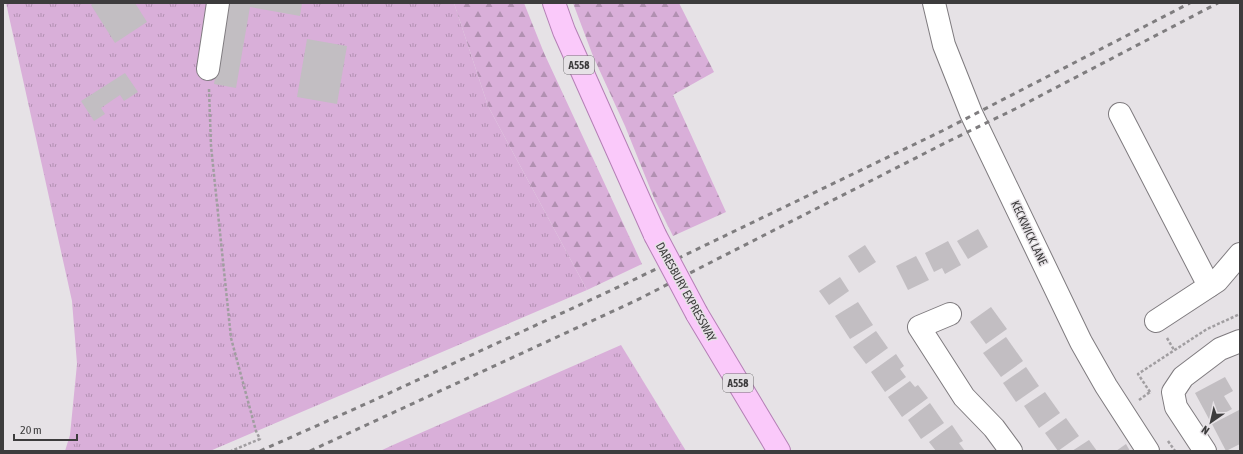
<svg xmlns="http://www.w3.org/2000/svg" width="1243" height="454" viewBox="0 0 1243 454" font-family="'Asap Condensed',sans-serif">
	<style>
		.grass { fill: url(#grass-tufts) }
		.forest { fill: url(#forest-firs) }
		.building { fill: #c2bec2 }
		.lines { fill: none; stroke-linecap: round; stroke-linejoin: round }
		.minor-casing { stroke: #7f7b7f; stroke-width: 24 }
		.major-casing { stroke: #b580b6; stroke-width: 24 }
		.path { stroke: #a19ea1; stroke-width: 2.5; stroke-dasharray: 3 2; stroke-linecap: butt }
		.minor { stroke: #fff; stroke-width: 22 }
		.major { stroke: #fac9fa; stroke-width: 22 }
		.rail { stroke: #7f7d7f; stroke-width: 3; stroke-dasharray: 5 5; stroke-linecap: butt }
		.major-bridge-casing { stroke: #b580b6; stroke-width: 24; stroke-linecap: butt }
		.major-bridge { stroke: #fac9fa; stroke-width: 22 }
		.labels { text-anchor: middle; stroke-width: 3; stroke-linejoin: round; paint-order: stroke }
		.shield { fill: #e6e2e6; stroke: #706e70; stroke-width: 1 }
		.shield-label { font-size: 11px; font-weight: bold; fill: #3d3c3d }
		.street-label { font-size: 12px; fill: #3d3c3d; stroke: #e6e2e6 }
	</style>
	<defs>
		<pattern id="grass-tufts" width="24" height="20" patternUnits="userSpaceOnUse"><rect width="24" height="20" fill="#d9afd9"/><path d="M3 7l-1-3M5 7V3M7 7l1-3M15 17l-1-3M17 17v-4M19 17l1-3" fill="none" stroke="#b190b1"/></pattern>
		<pattern id="forest-firs" width="22" height="20" patternUnits="userSpaceOnUse"><rect width="22" height="20" fill="#d9afd9"/><path d="M5 1l3.5 6h-7zM16 11l3.5 6h-7z" fill="#b190b1"/></pattern>
	</defs>
	<rect width="100%" height="100%" fill="#e6e2e6"/>
	<g class="grass">
		<polygon points="6,3 454,3 488,106 587,290 210,451 65,451 70,435 77,364 72,301"/>
		<polygon points="621,345 686,451 380,451 393,445"/>
	</g>
	<g class="forest">
		<polygon points="454,3 524,3 544,53 642,264 587,290 488,106"/>
		<polygon points="573,3 679,3 714,72 673,95 726,212 673,236 654,198 625,126 593,56"/>
	</g>
	<g class="building">
		<polygon points="94,3 135,3 147,22 115,43 91,5"/>
		<polygon points="228,3 302,3 300,16 250,7 236,88 214,84"/>
		<polygon points="307,39 347,46 337,104 297,97"/>
		<polygon points="125,73 138,92 124,101 120,95 101,108 105,114 94,121 81,101"/>
		<polygon points="978,229 988,247 968,259 957,241"/>
		<polygon points="948,241 961,265 945,274 942,268 934,272 925,253"/>
		<polygon points="865,245 876,262 859,273 848,256"/>
		<polygon points="916,256 929,280 908,290 896,266"/>
		<polygon points="840,277 849,291 829,305 819,291"/>
		<polygon points="858,302 873,325 850,339 835,316"/>
		<polygon points="991,307 1007,329 986,344 970,322"/>
		<polygon points="876,331 888,348 866,364 853,347"/>
		<polygon points="1006,337 1023,361 1001,377 983,353"/>
		<polygon points="896,354 904,366 900,369 906,377 885,392 871,372"/>
		<polygon points="1026,367 1039,386 1016,402 1003,383"/>
		<polygon points="1225,377 1233,391 1224,396 1232,409 1210,421 1195,393"/>
		<polygon points="910,381 915,387 918,385 928,398 902,417 888,397"/>
		<polygon points="1045,392 1060,413 1039,428 1024,406"/>
		<polygon points="930,403 944,423 921,439 908,420"/>
		<polygon points="1239,410 1240,412 1240,444 1226,451 1212,424"/>
		<polygon points="1066,418 1079,436 1058,451 1045,433"/>
		<polygon points="952,425 963,441 959,443 965,451 936,451 929,442"/>
		<polygon points="1089,440 1097,451 1072,451"/>
		<polygon points="1126,444 1130,451 1116,451"/>
	</g>
	<g class="lines">
		<g class="minor-casing">
			<g id="minor">
				<polyline points="934,3 944,45 971,113 1081,342 1106,386 1148,451"/>
				<polyline points="208,69 218,3"/>
				<polyline points="1120,114 1209,286"/>
				<polyline points="950,314 919,327 964,397 994,428 1011,451"/>
				<polyline points="1156,321 1217,281 1240,254"/>
				<polyline points="1205,451 1176,407 1173,392 1183,377 1220,349 1240,341"/>
			</g>
		</g>
		<g class="major-casing">
			<g id="major">
				<polyline points="554,3 564,31 655,235"/>
				<polyline points="697,314 779,451"/>
			</g>
		</g>
		<g class="path">
			<polyline points="209,89 211,146 231,338 256,431 260,439 231,451"/>
			<polyline points="1167,338 1174,350"/>
			<polyline points="1150,392 1138,374 1207,329 1240,314"/>
			<polyline points="1139,400 1150,392 1151,393"/>
			<polyline points="1168,441 1175,451"/>
		</g>
		<use href="#minor" class="minor"/>
		<use href="#major" class="major"/>
		<g class="rail">
			<polyline points="260,451 370,402 627,283 942,131 1190,3"/>
			<polyline points="310,451 635,301 949,141 1015,109 1218,3"/>
		</g>
		<g class="major-bridge-casing">
			<polyline id="major-bridge" points="655,235 697,314"/>
		</g>
		<use href="#major-bridge" class="major-bridge"/>
	</g>
	<g class="labels">
		<g class="shield">
			<rect x="564" y="56" width="30" height="18" rx="3"/>
			<rect x="723" y="374" width="30" height="18" rx="3"/>
		</g>
		<g class="shield-label">
			<text x="579" y="69">A558</text>
			<text x="738" y="387">A558</text>
		</g>
		<g class="street-label">
			<text transform="translate(1029 233) rotate(65)" y="4">KECKWICK LANE</text>
			<text transform="translate(686 292) rotate(61)" y="4">DARESBURY EXPRESSWAY</text>
		</g>
	</g>
	<rect width="1243" height="454" fill="none" stroke="#3d3c3d" stroke-width="8"/>
	<g transform="translate(1211 422) rotate(214)" stroke="#e6e2e6" stroke-width="3" paint-order="stroke">
	<path d="M0-3L7 15L0 10L-7 15Z" fill="#3d3c3d"/>
	<text y="-6" font-size="11" font-weight="bold" text-anchor="middle" fill="#3d3c3d">N</text>
	</g>
	<path d="M14 434v6h63v-6" fill="none" stroke="#3d3c3d" stroke-width="2"/>
	<text x="20" y="434" font-size="12" fill="#3d3c3d" stroke="#e6e2e6" stroke-width="3" paint-order="stroke">20 m</text>
</svg>
